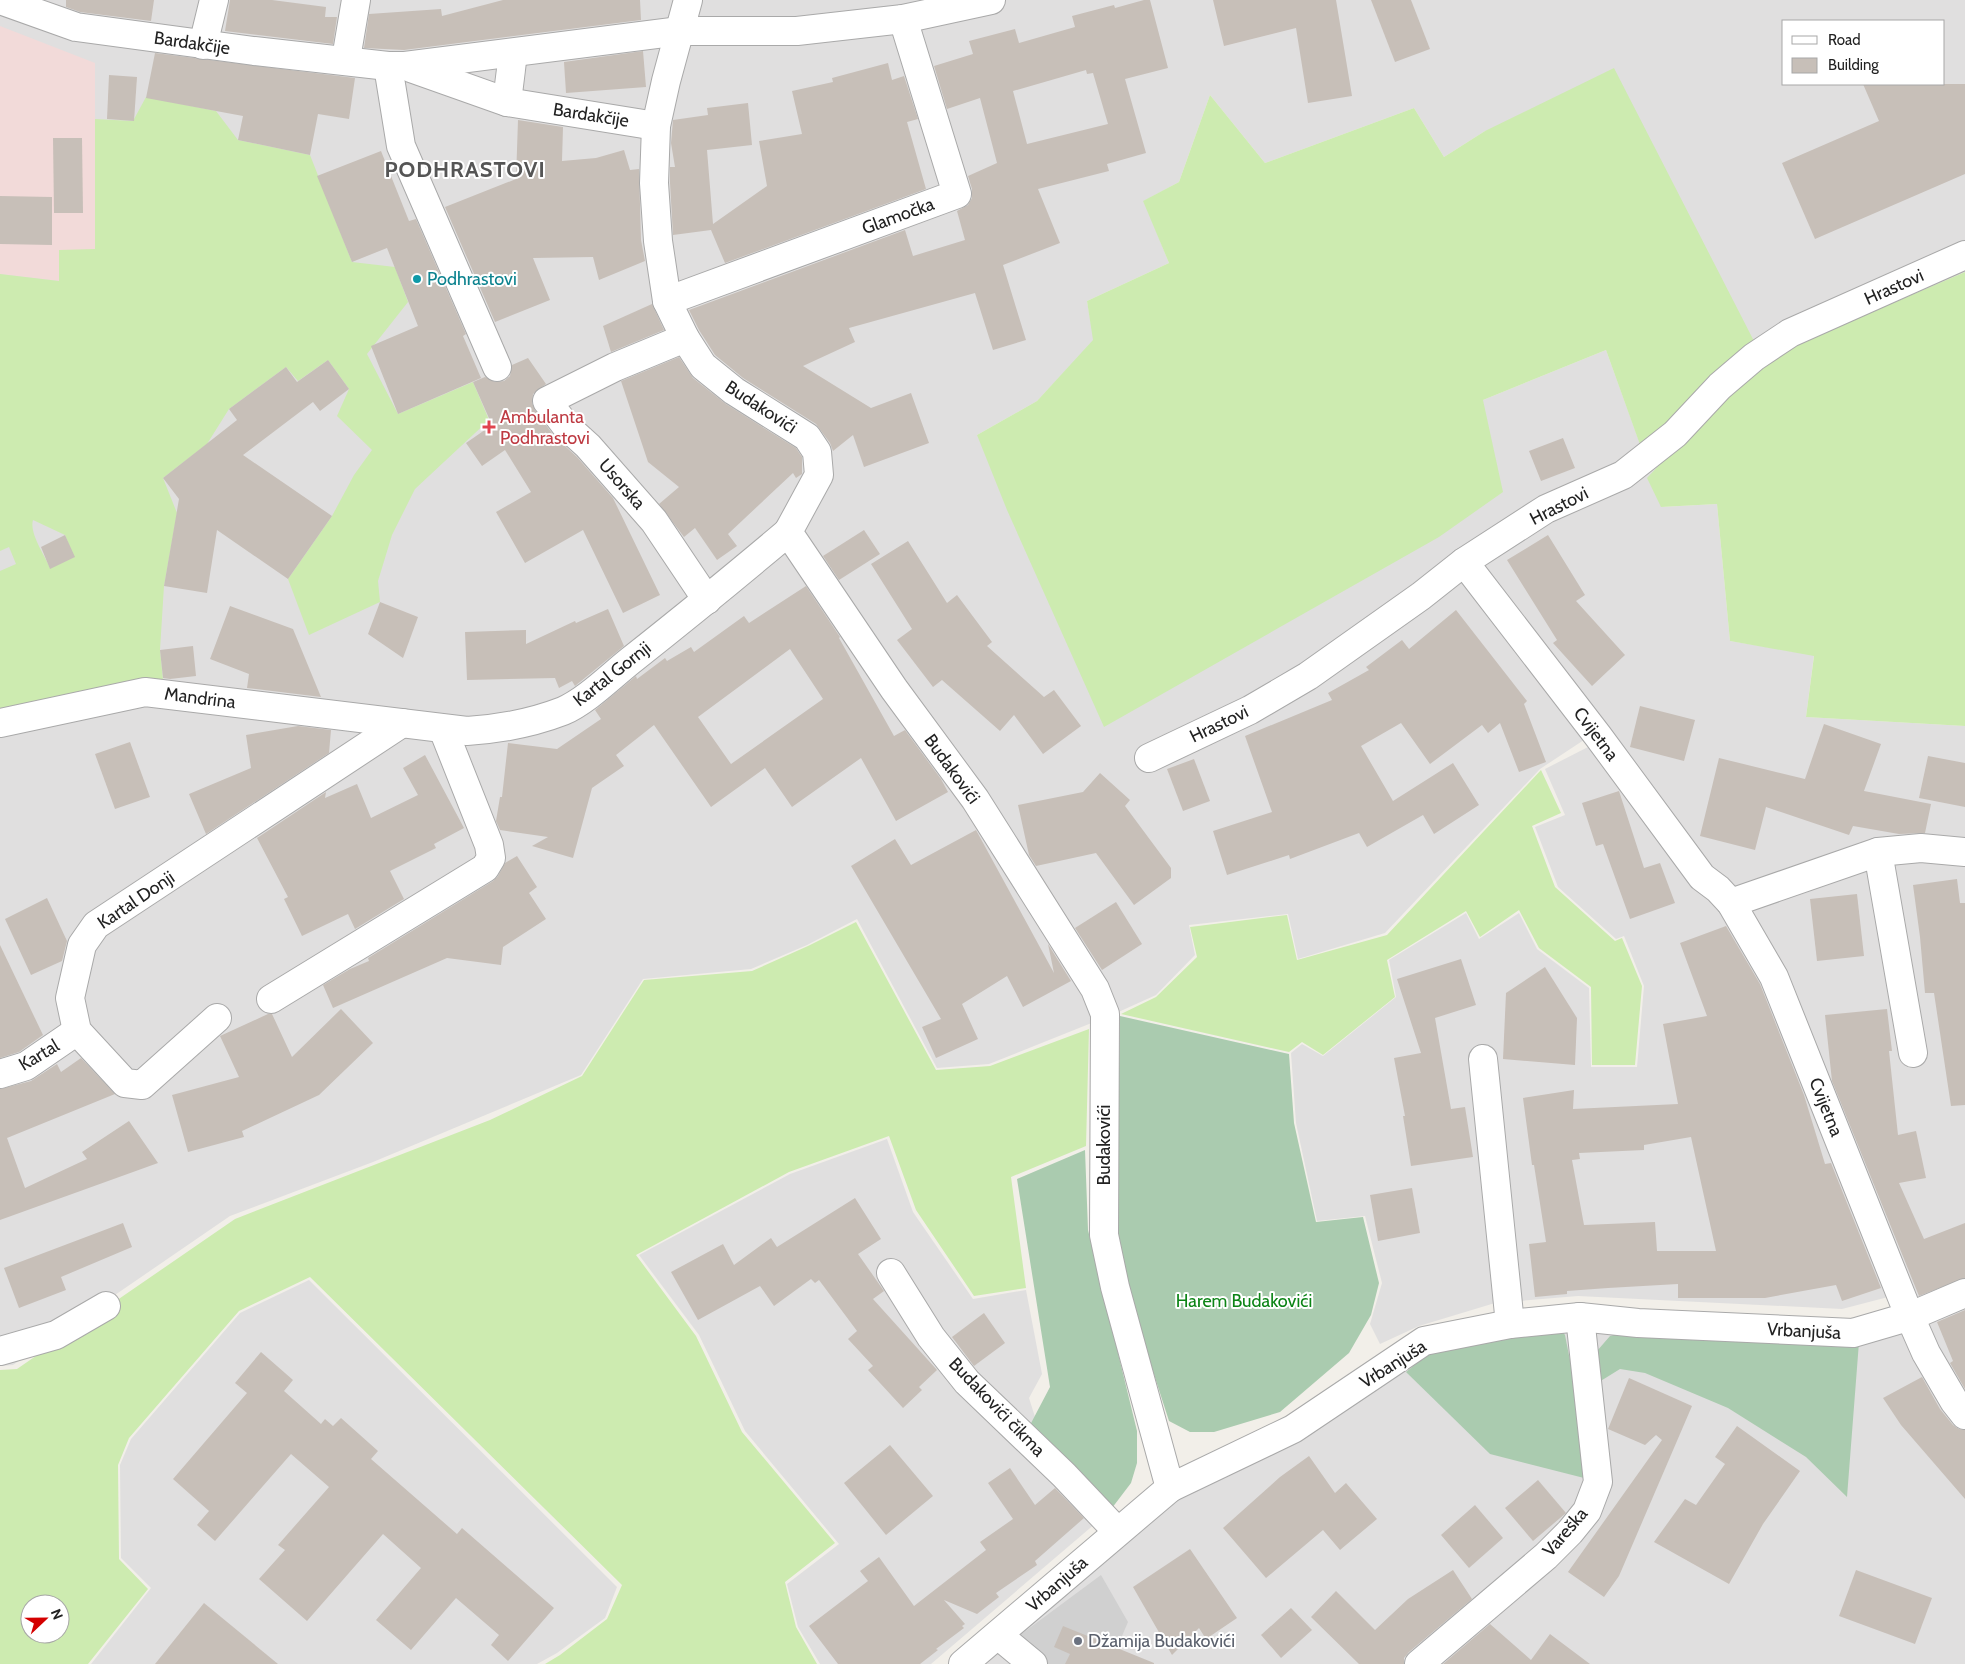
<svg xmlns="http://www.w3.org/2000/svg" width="1965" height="1664" viewBox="0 0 1965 1664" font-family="Cabin,sans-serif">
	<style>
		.residential { fill: #e0dfdf; fill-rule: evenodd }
		.commercial { fill: #f2dad9 }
		.religious { fill: #d0d0d0 }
		.grass { fill: #cdebb0; fill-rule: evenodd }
		.cemetery { fill: #aacbaf }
		.building { fill: #c7bfb8; fill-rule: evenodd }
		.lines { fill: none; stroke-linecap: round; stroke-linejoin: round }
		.minor-casing { stroke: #a9a9a9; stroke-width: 30 }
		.minor { stroke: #fff; stroke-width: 28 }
		.culture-dot { fill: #0f9aa8; stroke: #fff; stroke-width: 2 }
		.health-dot { fill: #e0444e; stroke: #fff; stroke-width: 2 }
		.worship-dot { fill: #6b7280; stroke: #fff; stroke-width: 2 }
		.labels { text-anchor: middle; stroke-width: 4; stroke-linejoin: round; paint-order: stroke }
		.street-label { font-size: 18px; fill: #222; stroke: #fff }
		.culture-label { font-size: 18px; fill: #0d838f; stroke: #fff; text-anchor: start }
		.health-label { font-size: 18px; fill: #be3a42; stroke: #fff; text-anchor: start }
		.park-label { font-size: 18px; fill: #0c8416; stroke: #fff }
		.worship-label { font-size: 18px; fill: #5b616d; stroke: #fff; text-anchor: start }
		.district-label { font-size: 22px; font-weight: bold; letter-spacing: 1px; fill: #555; stroke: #fff }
	</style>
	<rect width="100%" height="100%" fill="#f2efe9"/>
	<g class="residential">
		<path d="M 0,0 L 1965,0 L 1965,272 L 1795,345 L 1662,507 L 1717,504 L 1730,641 L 1814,655 L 1806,717 L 1965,726 L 1965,1287 L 1918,1311 L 1777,976 L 1599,730 L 1540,769 L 1385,933 L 1298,959 L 1288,914 L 1189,925 L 1195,955 L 1156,995 L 1114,1014 L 989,1064 L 937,1068 L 857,919 L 807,945 L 751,969 L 643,979 L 581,1075 L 373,1162 L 230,1216 L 13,1365 L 0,1366 ZM 1784,21 L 1944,21 L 1944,84 L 1784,84 ZM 1210,95 L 1265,163 L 1414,108 L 1444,157 L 1485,131 L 1674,425 L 1643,452 L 1606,350 L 1483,400 L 977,435 L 1037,401 L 1094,340 L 1087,301 L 1169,263 L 1144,201 L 1179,182 Z"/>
		<polygon points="1590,746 1737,914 1892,1296 1842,1309 1578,1296 1495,1303 1419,1326 1380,1344 1370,1324 1382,1283 1365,1216 1317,1221 1296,1123 1291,1053 1302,1044 1323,1056 1396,997 1389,960 1466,913 1479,939 1519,913 1537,949 1589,988 1591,1067 1637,1067 1644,986 1624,936 1616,939 1558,887 1535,827 1565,815 1545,769"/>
		<polygon points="887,1139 913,1212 973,1299 1026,1290 1042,1374 1029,1398 1036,1420 1110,1511 931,1664 820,1664 798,1627 787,1584 839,1544 745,1431 699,1335 639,1255 790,1174"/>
		<polygon points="309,1280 617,1587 605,1618 557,1653 537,1664 91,1664 151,1588 121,1558 120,1465 131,1439 240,1313"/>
		<polygon points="1965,1300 1965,1664 975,1664 1005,1636 1176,1501 1293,1443 1382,1373 1506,1328 1854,1339"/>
	</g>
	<polygon class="commercial" points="0,26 95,63 95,249 59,281 0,274"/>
	<polygon class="religious" points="1101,1575 1128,1622 1110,1664 1043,1664 1016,1638"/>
	<g class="grass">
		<polygon points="1614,68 1755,343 1643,453 1606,350 1483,400 1503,492 1439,537 1104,727 1007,510 977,435 1037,401 1093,340 1087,301 1169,263 1143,201 1179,182 1210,95 1265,163 1414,108 1444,157 1485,131"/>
		<path d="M 146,97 L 216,111 L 238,140 L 310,155 L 352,262 L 395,267 L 408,302 L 367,354 L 398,414 L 473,382 L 489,420 L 415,489 L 392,535 L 378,581 L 380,602 L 309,635 L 288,579 L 332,516 L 354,475 L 372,450 L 337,416 L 349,389 L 328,360 L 298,381 L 286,367 L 229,409 L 207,444 L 163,478 L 177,513 L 164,586 L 160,650 L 163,680 L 0,708 L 0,571 L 16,564 L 9,547 L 0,551 L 0,274 L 59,281 L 59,250 L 95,249 L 95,119 L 133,121 ZM 33,520 L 65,535 L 74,557 L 50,568 C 45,556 29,533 33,520 Z"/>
		<polygon points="1965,272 1965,726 1806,717 1814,656 1730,641 1717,504 1661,507 1647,478 1719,401 1795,345"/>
		<polygon points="1541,770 1561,813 1532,826 1555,887 1615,941 1622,938 1642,986 1635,1065 1592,1065 1591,987 1539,948 1519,910 1480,937 1466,911 1387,960 1395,997 1323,1055 1302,1042 1289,1052 1121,1014 1156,997 1197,957 1190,927 1287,915 1297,960 1387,935"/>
		<path d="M 856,922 L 936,1070 L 990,1066 L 1089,1029 L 1086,1146 L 1011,1177 L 1026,1288 L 974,1296 L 916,1210 L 889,1136 L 789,1172 L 636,1255 L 696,1336 L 742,1432 L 835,1543 L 785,1582 L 796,1627 L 817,1664 L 545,1664 L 560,1655 L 607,1619 L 622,1585 L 310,1277 L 239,1311 L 129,1438 L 118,1465 L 119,1559 L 148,1589 L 88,1664 L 0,1664 L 0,1370 L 17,1369 L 235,1219 L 490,1120 L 582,1076 L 644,980 L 752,971 L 808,946 ZM 30,1604 L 60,1604 L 60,1634 L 30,1634 Z"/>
	</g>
	<g class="cemetery">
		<polygon points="1120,1016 1289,1054 1294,1123 1316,1222 1363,1217 1379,1283 1371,1315 1349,1353 1280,1412 1214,1432 1190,1432 1169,1421 1133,1309 1116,1232"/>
		<polygon points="1085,1150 1088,1230 1137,1431 1137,1463 1131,1483 1112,1508 1029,1427 1050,1387 1017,1179"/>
		<polygon points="1560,1328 1565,1335 1584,1431 1588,1479 1490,1454 1406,1372 1438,1346"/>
		<polygon points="1633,1330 1859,1342 1847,1497 1806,1457 1728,1408 1645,1373 1620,1369 1591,1387 1597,1351 1610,1336"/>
	</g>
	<g class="building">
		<polygon points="66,0 154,0 151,21 80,12 66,7"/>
		<polygon points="230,0 272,0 326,7 325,17 337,17 333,44 225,31"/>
		<polygon points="503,0 640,0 641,20 404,50 364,48 369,14 441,9 442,16"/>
		<path d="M 1144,0 L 1150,0 L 1168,68 L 1125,79 L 1146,153 L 1107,164 L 1109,171 L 1038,189 L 1060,243 L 1003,265 L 1026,340 L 993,350 L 975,293 L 849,328 L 855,342 L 803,366 L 871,408 L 911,393 L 929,443 L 864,467 L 853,435 L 833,451 L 830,443 L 816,424 L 743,378 L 715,355 L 699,330 L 689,310 L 905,230 L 913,256 L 965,240 L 957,211 L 968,205 L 972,198 L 972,189 L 968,176 L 997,163 L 980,98 L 947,109 L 934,66 L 973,54 L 969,41 L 1015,29 L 1019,43 L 1075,27 L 1072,16 L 1114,5 L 1115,8 ZM 1086,70 L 1087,74 L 1093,73 L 1108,124 L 1027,144 L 1013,91 Z"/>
		<polygon points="1213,0 1336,0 1352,96 1308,103 1296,28 1224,46"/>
		<polygon points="1371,0 1411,0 1430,49 1395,62"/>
		<polygon points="643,51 646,87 566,93 564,62"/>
		<polygon points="155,53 355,78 349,119 318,114 310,155 238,140 243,116 146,98"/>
		<polygon points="888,63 892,80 904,76 918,119 907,122 926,189 725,263 711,230 673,235 670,183 670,167 675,167 671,143 673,120 708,115 707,108 748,103 752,145 707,150 713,224 767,186 759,141 802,134 792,91 833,82 832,78"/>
		<polygon points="109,75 137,77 134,121 107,119"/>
		<polygon points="1863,84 1965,84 1965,174 1815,239 1782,163 1879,121"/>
		<polygon points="518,120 563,127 562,161 596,158 624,150 630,170 639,169 641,240 645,261 599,280 593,257 533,258 550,300 495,322 445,207 516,179"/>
		<polygon points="53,138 82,138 83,213 54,213"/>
		<polygon points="381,151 409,221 416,219 466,334 463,336 481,378 398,414 371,346 418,326 387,248 352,262 317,176"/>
		<polygon points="0,196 52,197 52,245 0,244"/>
		<polygon points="652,304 664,330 611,352 603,326"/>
		<polygon points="679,357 693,378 726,404 796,448 802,457 802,474 796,478 793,473 728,534 737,546 717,560 695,528 684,537 659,504 679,487 648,462 621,381"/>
		<polygon points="528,358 546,384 533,394 532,403 535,410 554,436 577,457 613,498 660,595 623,613 583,530 525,563 496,512 531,492 505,450 482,466 466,443 492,425 473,382 485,377 495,382 504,381 510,376 512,365"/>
		<polygon points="328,360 349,389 320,411 313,402 243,455 332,516 288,579 217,530 207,593 164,586 179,499 163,478 237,420 229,409 286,367 297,382"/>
		<polygon points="1563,438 1575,468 1541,481 1529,451"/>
		<polygon points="864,530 880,554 839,580 823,556"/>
		<polygon points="65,535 75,557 50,569 41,547"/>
		<polygon points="1548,535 1585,595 1576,601 1625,655 1592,686 1553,643 1557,640 1507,560"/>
		<polygon points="908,541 947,603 957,595 992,642 987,646 1044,697 1054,690 1081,726 1043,754 1014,715 1000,731 942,680 933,687 897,640 912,629 871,564"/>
		<path d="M 806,586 L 840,637 L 839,638 L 894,736 L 905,730 L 941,779 L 948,792 L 896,821 L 861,758 L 792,807 L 765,768 L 711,807 L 654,725 L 616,755 L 624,766 L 592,788 L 573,858 L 532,846 L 548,837 L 500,830 L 496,821 L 500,797 L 502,797 L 508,743 L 557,749 L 601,719 L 595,710 L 636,676 L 637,679 L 665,658 L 667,661 L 691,647 L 694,652 L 744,616 L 749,623 ZM 790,649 L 823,699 L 731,764 L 698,717 Z"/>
		<polygon points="380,602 418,617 403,658 368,634"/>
		<polygon points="230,606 293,629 321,697 247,688 249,674 210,659"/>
		<polygon points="608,609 624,646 575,686 572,681 559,688 555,678 467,680 465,632 526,630 526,644 575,621 576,623"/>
		<polygon points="1456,610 1527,701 1524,704 1546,762 1519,772 1500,723 1488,733 1482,725 1430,764 1401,723 1361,746 1393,801 1453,763 1479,805 1434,834 1423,815 1367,847 1359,833 1290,859 1289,855 1227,875 1213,831 1272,812 1245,736 1332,700 1328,693 1369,670 1366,667 1402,640 1409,649"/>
		<polygon points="193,646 196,676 170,679 163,678 160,650"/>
		<polygon points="1640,706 1695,720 1684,761 1630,747"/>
		<polygon points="1824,724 1881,744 1864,791 1931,804 1925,833 1899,834 1853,826 1849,835 1766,807 1755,850 1700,836 1719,758 1805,779"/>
		<polygon points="298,726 331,730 329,753 206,834 189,794 251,768 246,735"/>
		<polygon points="130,742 150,797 115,809 95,754"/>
		<polygon points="425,755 464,828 434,844 436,848 390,871 404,899 355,929 348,914 302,936 284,899 288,897 257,838 326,792 325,798 357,784 371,818 418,795 403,768"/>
		<polygon points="1928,756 1965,763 1965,807 1919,798"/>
		<polygon points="1194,759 1210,801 1183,811 1167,769"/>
		<polygon points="1100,773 1130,800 1125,806 1171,868 1171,878 1134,905 1096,853 1036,866 1029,855 1018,805 1083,792"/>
		<polygon points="1619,791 1644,868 1660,863 1675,903 1630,919 1603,844 1596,846 1582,803"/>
		<polygon points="976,830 1054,973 1048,944 1071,981 1023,1007 1007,976 962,1004 978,1039 936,1058 922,1027 941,1019 851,866 895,839 911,865"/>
		<polygon points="517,856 537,887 529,893 546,919 503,947 501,965 447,958 333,1008 323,985 350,969 369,961 368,958 493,881 498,876 505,863"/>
		<polygon points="1957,879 1960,903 1965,903 1965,1105 1951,1106 1934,993 1925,993 1920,937 1913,885"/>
		<polygon points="1857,894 1864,956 1817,961 1810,899"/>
		<polygon points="47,898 67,941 62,961 31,975 5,919"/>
		<polygon points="1116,902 1142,944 1102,970 1075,928"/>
		<path d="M 1726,926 L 1760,984 L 1804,1095 L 1825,1164 L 1831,1163 L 1881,1288 L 1842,1301 L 1836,1285 L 1765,1298 L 1678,1298 L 1678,1284 L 1608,1288 L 1567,1291 L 1567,1294 L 1535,1297 L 1529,1244 L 1546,1242 L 1534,1165 L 1532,1165 L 1523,1098 L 1574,1090 L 1573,1109 L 1678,1104 L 1663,1024 L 1707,1016 L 1680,943 ZM 1691,1137 L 1716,1251 L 1657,1251 L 1655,1222 L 1584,1225 L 1572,1160 L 1580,1159 L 1579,1153 L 1644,1150 L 1644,1145 Z"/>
		<polygon points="0,945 43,1035 19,1052 0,1058"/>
		<polygon points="1461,959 1476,1005 1435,1018 1451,1109 1465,1107 1473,1157 1411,1166 1403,1116 1405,1116 1394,1058 1421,1053 1397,979"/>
		<polygon points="1545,967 1577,1018 1575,1065 1503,1059 1506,993"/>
		<polygon points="341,1009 373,1043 319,1095 242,1131 244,1137 188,1152 172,1095 239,1077 220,1036 268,1014 272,1014 292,1057"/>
		<polygon points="1887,1009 1892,1051 1889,1051 1898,1135 1916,1131 1926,1178 1899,1183 1924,1239 1965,1223 1965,1278 1919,1296 1832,1081 1825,1015"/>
		<polygon points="81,1058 115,1094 7,1138 25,1188 87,1159 82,1152 129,1121 158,1163 0,1220 0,1089 31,1081 57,1064 61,1072"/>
		<polygon points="1412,1188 1420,1233 1378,1241 1370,1195"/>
		<polygon points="855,1198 881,1239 858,1254 884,1291 873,1299 937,1370 919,1387 922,1390 903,1408 868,1370 873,1366 848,1339 857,1331 819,1280 815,1283 811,1279 774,1306 760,1286 698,1320 671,1272 723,1244 734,1265 771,1238 777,1247"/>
		<polygon points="123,1223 132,1247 61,1277 66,1290 19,1308 4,1268"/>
		<polygon points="1965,1310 1965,1389 1950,1363 1953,1361 1937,1322"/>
		<polygon points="984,1313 1005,1343 974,1366 952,1337"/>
		<polygon points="261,1352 293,1380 284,1391 321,1424 325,1419 333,1426 341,1418 378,1451 371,1459 457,1534 462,1528 554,1608 508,1661 491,1645 499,1635 456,1598 411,1650 376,1620 421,1568 383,1534 307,1621 259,1579 285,1550 278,1545 329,1487 291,1454 215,1541 197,1525 209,1511 173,1479 247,1393 235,1383"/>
		<polygon points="1922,1377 1940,1409 1953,1425 1959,1429 1965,1430 1965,1499 1901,1425 1883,1398"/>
		<polygon points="1629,1378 1692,1406 1619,1576 1604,1597 1568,1572 1662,1440 1656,1435 1645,1445 1608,1429"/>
		<polygon points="1737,1426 1800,1471 1763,1524 1729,1584 1654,1542 1685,1499 1696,1505 1725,1464 1715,1457"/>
		<polygon points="890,1445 933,1496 886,1535 844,1483"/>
		<polygon points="1309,1456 1335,1493 1346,1483 1377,1519 1340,1550 1323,1530 1266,1578 1223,1528 1280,1477"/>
		<polygon points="1010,1468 1035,1505 1055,1488 1084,1518 1035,1561 1037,1565 996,1593 999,1597 977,1614 944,1600 965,1624 962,1626 964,1628 936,1649 938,1650 920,1664 838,1664 809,1626 868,1581 860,1571 879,1557 914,1606 986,1550 980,1542 1013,1519 988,1483"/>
		<polygon points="1538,1480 1566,1513 1533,1541 1505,1508"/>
		<polygon points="1475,1505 1503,1538 1469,1568 1441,1535"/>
		<polygon points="1190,1549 1237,1618 1206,1639 1199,1628 1172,1655 1133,1587"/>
		<polygon points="1453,1570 1472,1599 1409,1652 1404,1658 1404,1664 1359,1664 1311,1617 1336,1591 1375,1630 1408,1599"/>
		<polygon points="1856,1570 1932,1598 1915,1644 1839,1616"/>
		<polygon points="204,1603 278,1664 155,1664"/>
		<polygon points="1291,1608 1312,1630 1281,1658 1261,1635"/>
		<polygon points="1490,1624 1531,1660 1550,1634 1590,1664 1443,1664"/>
		<polygon points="1063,1626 1154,1663 1154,1664 1065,1664 1070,1654 1054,1647"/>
	</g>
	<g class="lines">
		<g class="minor-casing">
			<g id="minor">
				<polyline points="0,0 76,27 254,51 388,66 405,66 680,31 797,31 903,19 991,0"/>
				<polyline points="688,0 666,81 656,126 654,183 658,241 667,301 685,338 703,366 734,391 807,437 817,452 819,475 788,532 894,689 975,799 1095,989 1105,1014 1104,1235 1115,1287 1170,1488"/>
				<polyline points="203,45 214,0"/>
				<polyline points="348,61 347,53 356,0"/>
				<polyline points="388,66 401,146 497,367"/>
				<polyline points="411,68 507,102 656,126"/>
				<polyline points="507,102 513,53"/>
				<polyline points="667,301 957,194 903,19"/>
				<polyline points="685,338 615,367 547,401 566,426 588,446 654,521 707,600"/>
				<polyline points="1464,562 1598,736 1702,877 1718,889 1731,903 1774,977 1907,1310 1926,1353 1954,1401 1965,1415"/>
				<path d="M 0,723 L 145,692 L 467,731 C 499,729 532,723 563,711 C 586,701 610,677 630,661 C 683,619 736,576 788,532"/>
				<polyline points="1149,758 1250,710 1308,676 1421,596 1464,562 1546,509 1623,475 1675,434 1720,386 1754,357 1790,333 1965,255"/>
				<polyline points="1878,852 1913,1053"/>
				<polyline points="1731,903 1878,852 1921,848 1965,852"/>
				<polyline points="271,999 485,868 491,858 489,845 443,729"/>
				<polyline points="217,1018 142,1085 125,1083 77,1031 70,998 82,945 96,925 402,723"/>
				<polyline points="1483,1059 1510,1324"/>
				<polyline points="0,1074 26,1066 77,1031"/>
				<polyline points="891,1273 931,1337 967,1382 1064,1475 1117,1531"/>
				<polyline points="0,1351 56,1335 106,1306"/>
				<polyline points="998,1635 1033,1664"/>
				<polyline points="963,1664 1170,1488 1293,1429 1424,1341 1510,1324 1580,1317 1638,1323 1853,1333 1911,1316 1965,1293"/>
				<polyline points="1419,1664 1546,1556 1570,1532 1587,1511 1598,1482 1580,1317"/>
			</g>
		</g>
		<use href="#minor" class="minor"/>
	</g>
	<circle class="culture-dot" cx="417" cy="279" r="5"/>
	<path class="health-dot" d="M486.5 419.5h5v5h5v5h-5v5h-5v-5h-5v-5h5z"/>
	<circle class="worship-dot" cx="1078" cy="1641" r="5"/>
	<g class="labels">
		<g class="street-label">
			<text transform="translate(192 43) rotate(8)" y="6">Bardakčije</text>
			<text transform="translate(591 115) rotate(9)" y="6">Bardakčije</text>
			<text transform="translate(898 216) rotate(-20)" y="6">Glamočka</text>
			<text transform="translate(1894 287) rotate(-24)" y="6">Hrastovi</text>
			<text transform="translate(761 407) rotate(33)" y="6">Budakovići</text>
			<text transform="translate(622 484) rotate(49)" y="6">Usorska</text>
			<text transform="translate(1559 506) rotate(-27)" y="6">Hrastovi</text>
			<text transform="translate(612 674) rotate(-38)" y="6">Kartal Gornji</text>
			<text transform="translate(200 698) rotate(7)" y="6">Mandrina</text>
			<text transform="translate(1219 724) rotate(-26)" y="6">Hrastovi</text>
			<text transform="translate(1596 734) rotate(53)" y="6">Cvijetna</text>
			<text transform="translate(952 769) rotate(54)" y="6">Budakovići</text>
			<text transform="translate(136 900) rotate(-34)" y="6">Kartal Donji</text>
			<text transform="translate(39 1055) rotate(-31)" y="6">Kartal</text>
			<text transform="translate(1826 1107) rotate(68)" y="6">Cvijetna</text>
			<text transform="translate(1104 1145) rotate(-90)" y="6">Budakovići</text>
			<text transform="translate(1804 1331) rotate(3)" y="6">Vrbanjuša</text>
			<text transform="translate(1393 1364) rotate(-32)" y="6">Vrbanjuša</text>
			<text transform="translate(997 1407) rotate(46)" y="6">Budakovići čikma</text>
			<text transform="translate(1565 1532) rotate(-49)" y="6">Vareška</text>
			<text transform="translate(1057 1584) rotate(-41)" y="6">Vrbanjuša</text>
		</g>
		<g class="culture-label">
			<text x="427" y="285">Podhrastovi</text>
		</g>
		<g class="health-label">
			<text x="500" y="423">Ambulanta<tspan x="500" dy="21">Podhrastovi</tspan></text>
		</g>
		<g class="park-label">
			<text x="1244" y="1307">Harem Budakovići</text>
		</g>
		<g class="worship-label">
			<text x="1088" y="1647">Džamija Budakovići</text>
		</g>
		<g class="district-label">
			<text x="465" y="177">PODHRASTOVI</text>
		</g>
	</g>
	<rect x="1782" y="20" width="162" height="65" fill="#ffffff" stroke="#a7a7a7"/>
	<rect x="1792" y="36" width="25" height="8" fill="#ffffff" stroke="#a7a7a7"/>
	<text x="1828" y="45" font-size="15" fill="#222222">Road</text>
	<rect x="1792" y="58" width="25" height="15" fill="#c7bfb8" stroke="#a7a7a7"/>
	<text x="1828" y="70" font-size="15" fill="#222222">Building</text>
	<g transform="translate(45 1619) rotate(68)"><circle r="24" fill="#ffffff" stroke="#a7a7a7"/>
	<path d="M0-4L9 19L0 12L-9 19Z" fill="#d40000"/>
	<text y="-8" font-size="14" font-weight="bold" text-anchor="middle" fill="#222222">N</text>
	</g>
</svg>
